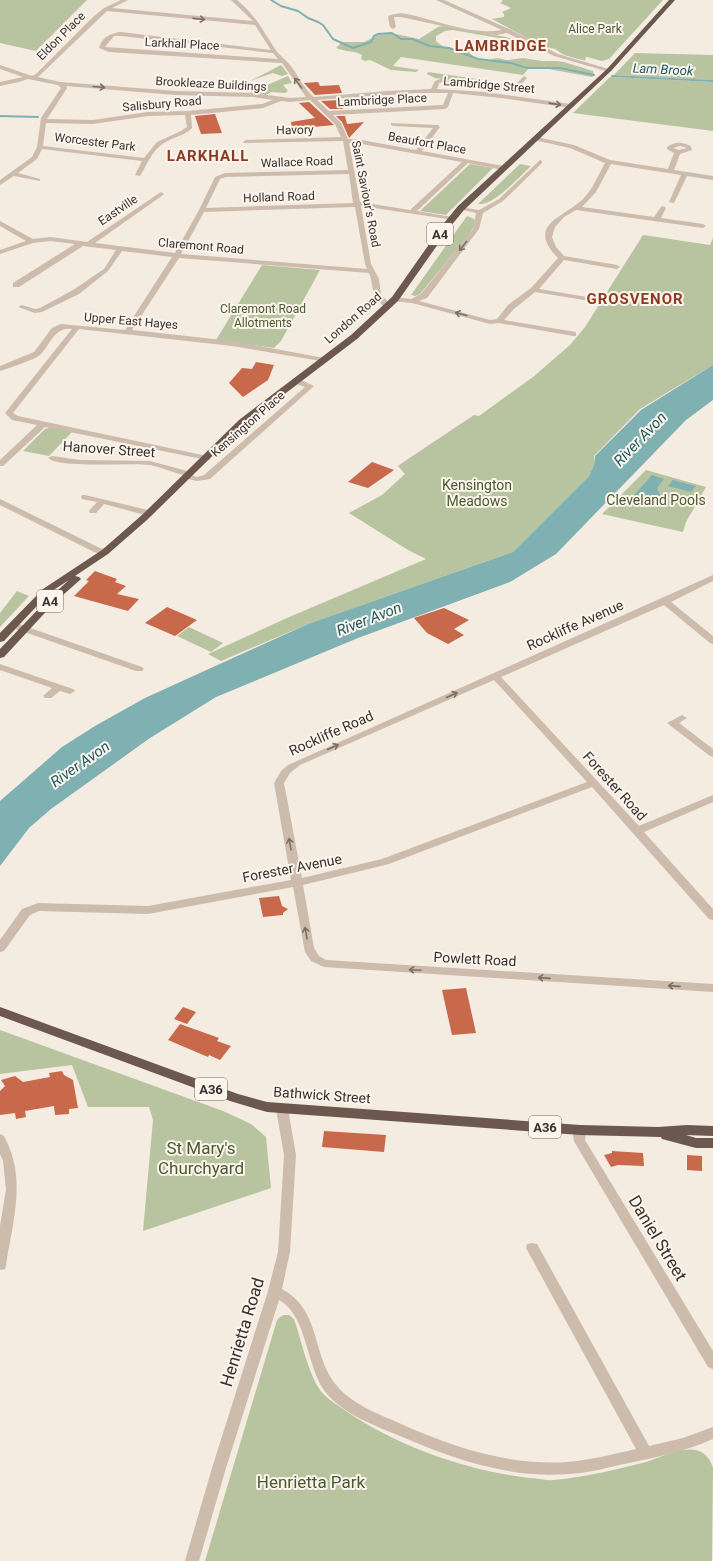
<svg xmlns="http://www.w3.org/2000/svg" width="713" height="1561" viewBox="0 0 713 1561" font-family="Roboto,sans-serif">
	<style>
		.green { fill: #b8c4a0 }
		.water { fill: #7fb0b2 }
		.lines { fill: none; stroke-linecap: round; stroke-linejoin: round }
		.stream { stroke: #7fb0b2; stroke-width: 2 }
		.building { fill: #c8694b }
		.minor { fill: #cdbbac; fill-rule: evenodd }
		.trunk { fill: #6c584f; fill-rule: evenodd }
		.oneway { stroke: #7d6f65 }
		.labels { text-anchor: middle; stroke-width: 4; stroke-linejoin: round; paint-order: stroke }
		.far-park-label { font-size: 12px; fill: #4a5a2e; stroke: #fbf5ee }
		.far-street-label { font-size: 12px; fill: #3b302b; stroke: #fbf5ee }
		.far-water-label { font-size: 13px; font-style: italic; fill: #1f5a5e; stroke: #fbf5ee }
		.shield { fill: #fbf5ee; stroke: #756b66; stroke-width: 1 }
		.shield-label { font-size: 13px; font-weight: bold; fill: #3b302b }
		.street-label { font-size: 14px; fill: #3b302b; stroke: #fbf5ee }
		.park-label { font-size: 14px; fill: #4a5a2e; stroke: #fbf5ee }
		.far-district-label { font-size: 15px; font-weight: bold; letter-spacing: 1px; fill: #8c3b22; stroke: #fbf5ee }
		.water-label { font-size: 15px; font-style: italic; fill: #1f5a5e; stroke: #fbf5ee }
		.near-park-label { font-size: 17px; fill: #4a5a2e; stroke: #fbf5ee }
		.near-street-label { font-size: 17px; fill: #3b302b; stroke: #fbf5ee }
	</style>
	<rect width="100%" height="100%" fill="#f4ebe1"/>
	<g class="green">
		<polygon points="0,0 87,0 36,51 0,43"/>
		<polygon points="501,0 663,0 609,59 602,61 587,57 585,58 586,60 582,60 564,55 555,49 542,46 492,19 504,17 504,14 502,12 511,8 500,3 503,1"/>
		<path d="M 443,26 L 506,37 L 515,40 L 510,40 L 453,30 L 445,31 L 436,36 L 436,41 C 445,50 456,50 468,51 L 475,58 L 485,61 L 497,58 L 507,60 L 523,58 L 542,61 L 556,61 L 564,62 L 593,71 L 594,75 L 592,77 L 543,68 L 525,67 L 523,68 L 528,69 L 523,75 L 401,57 L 393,66 L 419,70 L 416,72 L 391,70 L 370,60 L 365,61 L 361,59 L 362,55 C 354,50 345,52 336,48 L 342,42 L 364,42 L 379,35 L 391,33 L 419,39 L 438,27 Z"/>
		<polygon points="635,53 713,55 713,80 614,75"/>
		<polygon points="281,65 288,74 282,76 273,73 250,81"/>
		<polygon points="428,72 484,80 481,83 435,78 427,74"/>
		<polygon points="288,76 292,83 283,85 288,91 285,93 271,92 266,95 249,93"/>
		<polygon points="610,77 713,82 713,131 573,113"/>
		<polygon points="470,164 493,168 446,215 420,211"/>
		<path d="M 520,164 L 531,166 C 520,176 493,207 478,204 Z"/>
		<polygon points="467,216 474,219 476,223 468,236 420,294 415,296 411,295"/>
		<polygon points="643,235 710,245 713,238 713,365 640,409 594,456 594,465 589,476 513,552 308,624 221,661 208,654 287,618 426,559 408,550 349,513 382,495 405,474 398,466 405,461 474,415 479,416 533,377 570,345 585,327"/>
		<polygon points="262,265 320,270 281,341 274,348 216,340"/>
		<polygon points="51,427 73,431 49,456 23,451 45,429"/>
		<polygon points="646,470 706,487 686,522 683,532 602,514"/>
		<polygon points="17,591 29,596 0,627 0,613"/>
		<polygon points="189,627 223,643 211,652 177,636"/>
		<polygon points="0,1030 223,1111 251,1124 266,1137 271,1188 143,1231 153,1120 149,1107 88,1107 72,1065 0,1074"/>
		<path d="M 284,1315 L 289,1315 L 294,1319 C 301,1339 308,1373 320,1390 C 327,1399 336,1404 346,1411 C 399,1447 465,1470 529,1478 C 537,1478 546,1481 553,1480 C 582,1478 618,1469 646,1462 C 668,1455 703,1435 713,1468 L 712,1561 L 205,1561 L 277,1320 L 280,1317 Z"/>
	</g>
	<g class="water">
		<polygon points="713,365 713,400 686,420 556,554 510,582 358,638 216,697 150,738 51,809 29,828 0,866 0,801 62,747 95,726 145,698 308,624 513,552 589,476 594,465 595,456 641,410"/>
		<path d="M 652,475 L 664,479 L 657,488 L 661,497 L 660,501 C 648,509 639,507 626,504 Z"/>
		<polygon points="673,480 696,486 691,492 668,486"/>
	</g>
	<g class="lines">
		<g class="stream">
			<polyline points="271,0 281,6 298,11 308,18 318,22 323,25 333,39 353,48 371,42 374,36 378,34 392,33 401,39 412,39 430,46 449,48 478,59 511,63 527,68 560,68 594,75"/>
			<polyline points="612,76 713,81"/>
			<polyline points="0,116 38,117"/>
		</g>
	</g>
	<g class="building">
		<polygon points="318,82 320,86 339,85 342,93 315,95 304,83"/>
		<polygon points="340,100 343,109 330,109 321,101"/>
		<polygon points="309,102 334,125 292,129 291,122 315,118 299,103"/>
		<polygon points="215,114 222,133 201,134 195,116"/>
		<polygon points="336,116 345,116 347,124 364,122 349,138 342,122"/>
		<polygon points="256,362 274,365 268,380 243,397 229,383 242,368 252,369"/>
		<polygon points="372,462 394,470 368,488 348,482"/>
		<polygon points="95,571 117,579 115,582 126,586 117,594 139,599 128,611 74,596 89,581 86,580"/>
		<polygon points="167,607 197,620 175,636 145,623"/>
		<polygon points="444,608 469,620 454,629 464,635 448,644 427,633 414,618"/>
		<polygon points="279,896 282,906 288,909 283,913 283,915 263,917 259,898"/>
		<polygon points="466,988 476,1033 452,1035 442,990"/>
		<polygon points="183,1007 196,1012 187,1024 174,1019"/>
		<polygon points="180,1024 219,1038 217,1041 231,1046 220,1060 209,1055 208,1057 168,1040"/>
		<polygon points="62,1071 64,1075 73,1080 78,1108 69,1109 69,1114 55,1115 54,1106 25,1111 26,1117 16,1119 15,1113 0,1115 0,1091 5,1086 1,1080 15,1076 23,1082 50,1077 49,1073"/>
		<polygon points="324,1131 386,1135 384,1152 322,1147"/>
		<polygon points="612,1151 643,1153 644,1166 618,1165 611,1167 604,1155 612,1153"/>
		<polygon points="687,1155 702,1156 702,1171 687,1170"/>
	</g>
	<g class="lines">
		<g class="minor">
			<path d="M 121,0 L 128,0 L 112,8 L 253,21 L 231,0 L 237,0 C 256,16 262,29 275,49 C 279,55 285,59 290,65 C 298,75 303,88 314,97 L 387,91 L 431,89 L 435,81 L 443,78 L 507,85 L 516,84 L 524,76 L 527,78 L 518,88 L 507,89 L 443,82 L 439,83 L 437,89 L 484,92 L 571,104 L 574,106 L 571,108 L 501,98 L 453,93 L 448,107 L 445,109 L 333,115 L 341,123 L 348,139 L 356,139 L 416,150 L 433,128 L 393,126 L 391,125 L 391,123 L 438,125 L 440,127 L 422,151 L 503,166 L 506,168 L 503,170 L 468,163 L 417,211 L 452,217 L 454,218 L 454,220 L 361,206 L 371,264 L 379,279 L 381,295 L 391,304 L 391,308 L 385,308 L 374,296 L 371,279 L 369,273 L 179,258 L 132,330 L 232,341 L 324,358 L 328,360 L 327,362 L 232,346 L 79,329 L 13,413 L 18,416 L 207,456 L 210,456 L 210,460 L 207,460 L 45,427 L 3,466 L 0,466 L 0,460 L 37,425 L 12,420 L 5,413 L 72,329 C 54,327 51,344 40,355 C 36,359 7,369 0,371 L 0,366 L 34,352 L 52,328 L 61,324 L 125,330 L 172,257 L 122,251 L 108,271 L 79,294 L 42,312 L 35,313 L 18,307 L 22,305 L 35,309 L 40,308 L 73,290 L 104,269 L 116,250 L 83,246 L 19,287 L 13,287 L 13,283 L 75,244 L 51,241 L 33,243 L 0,254 L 0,250 L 26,241 L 0,226 L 0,221 L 33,239 L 51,237 L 87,242 L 161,192 L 164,194 L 163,195 L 95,243 L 175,253 L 199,210 L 215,177 L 225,173 L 348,170 L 343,141 L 244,143 L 243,142 L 246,140 L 341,137 L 335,124 L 310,100 L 290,102 L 281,101 L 263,108 L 191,115 L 192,128 C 184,136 173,137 164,143 C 152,150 147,165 140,176 L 135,175 L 142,161 L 42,149 L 37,159 L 18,173 L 40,179 L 40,181 L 14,176 L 0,185 L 0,180 L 32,157 L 37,147 L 41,118 L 61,88 L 58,85 L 28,79 L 19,82 L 0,86 L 0,82 L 23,77 L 0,69 L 0,65 L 32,76 L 36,74 L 93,17 L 104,8 ZM 107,11 L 255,25 L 271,50 L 121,32 C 111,33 102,37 99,48 L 109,52 L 282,63 L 306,97 L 290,98 L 253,93 L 176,91 L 60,82 L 38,77 ZM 114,36 L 121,36 L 273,53 L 278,59 L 105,47 ZM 66,86 L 176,95 L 253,97 L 273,100 L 262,104 L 188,111 L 148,112 L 93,120 L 47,119 L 67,88 ZM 416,93 L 448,93 L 443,105 L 329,111 L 317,100 ZM 185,115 L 187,127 L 181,131 L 157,142 L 144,158 L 43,146 L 46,123 L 93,124 L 148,116 ZM 349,143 L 356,143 L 462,162 L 410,210 L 360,202 ZM 349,174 L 353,203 L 206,208 L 220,179 L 226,177 ZM 355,207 L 365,264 L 367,269 L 181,254 L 204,212 Z"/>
			<path d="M 436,0 L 444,0 L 511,30 L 558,54 L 612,70 L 609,72 L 554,56 L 507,33 L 497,35 L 470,32 L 401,17 L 394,17 L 396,27 L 393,29 L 390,27 L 388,17 L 390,15 L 401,13 C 433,18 469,36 502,30 Z"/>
			<path d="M 536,137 L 574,145 L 610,160 L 668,169 L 674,153 L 667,149 L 667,147 C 676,141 682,142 691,146 L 692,150 L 680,154 L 674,170 L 713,176 L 713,180 L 687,176 L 674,203 L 669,202 L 681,175 L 611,164 L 596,192 L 582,207 L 654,217 L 661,207 L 663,206 L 666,208 L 661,218 L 703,224 L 706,226 L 703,228 L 576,210 L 564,217 L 555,227 L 552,237 L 556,247 L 564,256 L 617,265 L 620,267 L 617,269 L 564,260 L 539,289 L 593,298 L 596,298 L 596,302 L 535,292 L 514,309 L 504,320 L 576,332 L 576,336 L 573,336 L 499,323 L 490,324 L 412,303 L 392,301 L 391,299 L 395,297 L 411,299 L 421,294 L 473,229 L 476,213 L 459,209 L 459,207 L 479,210 L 499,199 L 540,160 L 542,161 L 542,163 L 503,201 L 483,213 L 479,229 L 427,298 L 419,301 L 490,320 L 497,319 L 508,305 L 531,288 L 558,258 C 525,224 564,218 583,199 C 593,189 598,175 605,163 L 570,148 L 534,140 L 534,138 ZM 680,146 L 687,148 L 679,150 L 673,148 Z"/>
			<path d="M 293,379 L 299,379 L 314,386 L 210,479 L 197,481 L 183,478 L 183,475 C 172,472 161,467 150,465 C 130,462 60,469 48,458 L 52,456 L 80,460 L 150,461 L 191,472 L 191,475 L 197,477 L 204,475 L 305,387 L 293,383 Z"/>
			<polygon points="82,495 85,495 152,511 153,513 149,516 104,504 96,513 90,513 89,511 97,502 82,499 81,497"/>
			<polygon points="0,499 100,548 108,550 109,552 105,555 94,552 0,505"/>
			<path d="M 713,575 L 713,581 L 671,602 L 713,636 L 713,644 L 710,643 L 664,605 L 501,677 L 639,826 L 713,795 L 713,802 L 644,832 L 713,909 L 713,920 L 709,919 L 592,787 L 389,864 L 303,885 L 314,948 L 319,956 L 326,960 L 713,984 L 713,992 L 324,967 L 311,961 L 305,952 L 293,887 L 148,914 L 39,911 L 30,915 L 4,951 L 0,952 L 0,940 L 22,909 L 38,903 L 148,906 L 291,880 L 274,783 L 281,771 L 288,765 ZM 494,680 L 587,782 L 382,859 L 302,878 L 284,783 L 290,773 L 300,765 Z"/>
			<polygon points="13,622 142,667 144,669 142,671 136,671 10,627 8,625"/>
			<polygon points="0,664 73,689 75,691 70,694 60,691 51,698 45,698 43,696 52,688 0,670"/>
			<polygon points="682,715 687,718 679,723 713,749 713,757 710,756 667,723"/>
			<path d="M 282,1105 L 286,1106 L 288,1109 L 296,1155 L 290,1252 L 282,1289 C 322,1311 311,1355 337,1386 C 352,1404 378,1414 399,1423 C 452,1447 509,1466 568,1462 C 591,1460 614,1454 636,1449 L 526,1248 L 527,1244 L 532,1243 L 537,1244 L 649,1446 L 683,1438 L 713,1427 L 713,1439 C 686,1451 657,1457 629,1463 C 609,1467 589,1473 569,1474 C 511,1479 453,1459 400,1436 C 376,1426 345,1415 327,1394 C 305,1368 309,1317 279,1300 L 226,1468 L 199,1561 L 185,1561 L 212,1468 L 268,1291 L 278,1252 L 284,1155 L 276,1109 L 278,1106 Z"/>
			<path d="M 580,1125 L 584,1127 L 586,1130 L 585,1140 L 713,1351 L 713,1369 L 708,1367 L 575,1143 C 572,1138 573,1132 576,1127 Z"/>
			<path d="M 0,1134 L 4,1136 C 27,1178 13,1220 6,1265 L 5,1269 L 0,1270 L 0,1226 L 6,1190 L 3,1161 L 0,1154 Z"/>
		</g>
		<g class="trunk">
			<polygon points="669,0 675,0 611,71 464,210 450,227 398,301 357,339 245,424 148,519 108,554 75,576 79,577 81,579 54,603 4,657 0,658 0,649 48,599 69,580 49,593 4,641 0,642 0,633 43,589 102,550 142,515 239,420 351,335 392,297 444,223 458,206 607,69"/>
			<polygon points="0,1007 238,1094 267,1102 580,1125 658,1127 687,1125 713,1126 713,1136 686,1135 696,1138 713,1138 713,1148 696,1148 662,1139 661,1137 580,1135 267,1112 230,1101 0,1016"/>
		</g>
	</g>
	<defs><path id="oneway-shaft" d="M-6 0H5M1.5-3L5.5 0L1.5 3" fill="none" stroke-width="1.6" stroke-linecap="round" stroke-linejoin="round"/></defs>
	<g class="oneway">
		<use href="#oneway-shaft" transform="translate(199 19) rotate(6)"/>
		<use href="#oneway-shaft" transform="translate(298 83) rotate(-125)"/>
		<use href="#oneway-shaft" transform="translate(99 87) rotate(5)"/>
		<use href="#oneway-shaft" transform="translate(555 104) rotate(8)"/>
		<use href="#oneway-shaft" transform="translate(463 246) rotate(128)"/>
		<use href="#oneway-shaft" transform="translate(461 314) rotate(-165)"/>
		<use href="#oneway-shaft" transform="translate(452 695) rotate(-24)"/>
		<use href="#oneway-shaft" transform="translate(333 747) rotate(-24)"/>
		<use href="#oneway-shaft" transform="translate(290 844) rotate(-100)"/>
		<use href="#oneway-shaft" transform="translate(306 933) rotate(-100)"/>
		<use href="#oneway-shaft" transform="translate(415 970) rotate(-177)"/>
		<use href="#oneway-shaft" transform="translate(544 978) rotate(-176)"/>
		<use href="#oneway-shaft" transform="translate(674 986) rotate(-176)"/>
	</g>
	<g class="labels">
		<g class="far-park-label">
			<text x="595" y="33">Alice Park</text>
			<text x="263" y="313">Claremont Road<tspan x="263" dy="14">Allotments</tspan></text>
		</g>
		<g class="far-street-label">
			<text transform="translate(61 36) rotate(-45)" y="4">Eldon Place</text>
			<text transform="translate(182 44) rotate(3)" y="4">Larkhall Place</text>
			<text transform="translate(211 84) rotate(3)" y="4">Brookleaze Buildings</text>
			<text transform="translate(489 85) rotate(5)" y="4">Lambridge Street</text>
			<text transform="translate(382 100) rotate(-3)" y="4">Lambridge Place</text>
			<text transform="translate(162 104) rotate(-5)" y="4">Salisbury Road</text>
			<text transform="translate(295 130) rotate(-1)" y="4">Havory</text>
			<text transform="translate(95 142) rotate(7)" y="4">Worcester Park</text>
			<text transform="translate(427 143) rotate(10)" y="4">Beaufort Place</text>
			<text transform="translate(297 162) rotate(-2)" y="4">Wallace Road</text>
			<text transform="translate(366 194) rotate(79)" y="4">Saint Saviour's Road</text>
			<text transform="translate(279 197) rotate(-2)" y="4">Holland Road</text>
			<text transform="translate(118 210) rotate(-34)" y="4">Eastville</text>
			<text transform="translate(201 246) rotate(5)" y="4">Claremont Road</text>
			<text transform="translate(353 318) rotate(-41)" y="4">London Road</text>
			<text transform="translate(131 321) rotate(5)" y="4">Upper East Hayes</text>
			<text transform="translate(248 424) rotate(-41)" y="4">Kensington Place</text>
		</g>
		<g class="far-water-label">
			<text transform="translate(663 69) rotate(3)" y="5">Lam Brook</text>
		</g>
		<g class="shield">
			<rect x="427" y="223" width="26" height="22" rx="3"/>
			<rect x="37" y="590" width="26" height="22" rx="3"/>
			<rect x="195" y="1078" width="32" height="22" rx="3"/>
			<rect x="529" y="1116" width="32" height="22" rx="3"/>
		</g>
		<g class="shield-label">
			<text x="440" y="239">A4</text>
			<text x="50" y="606">A4</text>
			<text x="211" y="1094">A36</text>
			<text x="545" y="1132">A36</text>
		</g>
		<g class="street-label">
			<text transform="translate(109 449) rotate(4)" y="5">Hanover Street</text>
			<text transform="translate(575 625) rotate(-24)" y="5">Rockliffe Avenue</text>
			<text transform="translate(331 733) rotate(-24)" y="5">Rockliffe Road</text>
			<text transform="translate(615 786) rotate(48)" y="5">Forester Road</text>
			<text transform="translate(292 868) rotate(-11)" y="5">Forester Avenue</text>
			<text transform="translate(475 959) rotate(3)" y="5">Powlett Road</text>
			<text transform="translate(322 1095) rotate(4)" y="5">Bathwick Street</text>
		</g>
		<g class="park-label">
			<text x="477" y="490">Kensington<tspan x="477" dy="16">Meadows</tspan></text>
			<text x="656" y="505">Cleveland Pools</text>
		</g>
		<g class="far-district-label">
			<text x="501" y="51">LAMBRIDGE</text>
			<text x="208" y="161">LARKHALL</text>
			<text x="635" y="304">GROSVENOR</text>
		</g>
		<g class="water-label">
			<text transform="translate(640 439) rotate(-46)" y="5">River Avon</text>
			<text transform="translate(369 619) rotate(-21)" y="5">River Avon</text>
			<text transform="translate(80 764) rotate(-35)" y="5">River Avon</text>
		</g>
		<g class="near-park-label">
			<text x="201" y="1154">St Mary's<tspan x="201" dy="20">Churchyard</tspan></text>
			<text x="311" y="1488">Henrietta Park</text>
		</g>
		<g class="near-street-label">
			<text transform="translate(658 1238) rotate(59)" y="6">Daniel Street</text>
			<text transform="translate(242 1332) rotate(-73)" y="6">Henrietta Road</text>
		</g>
	</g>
</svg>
